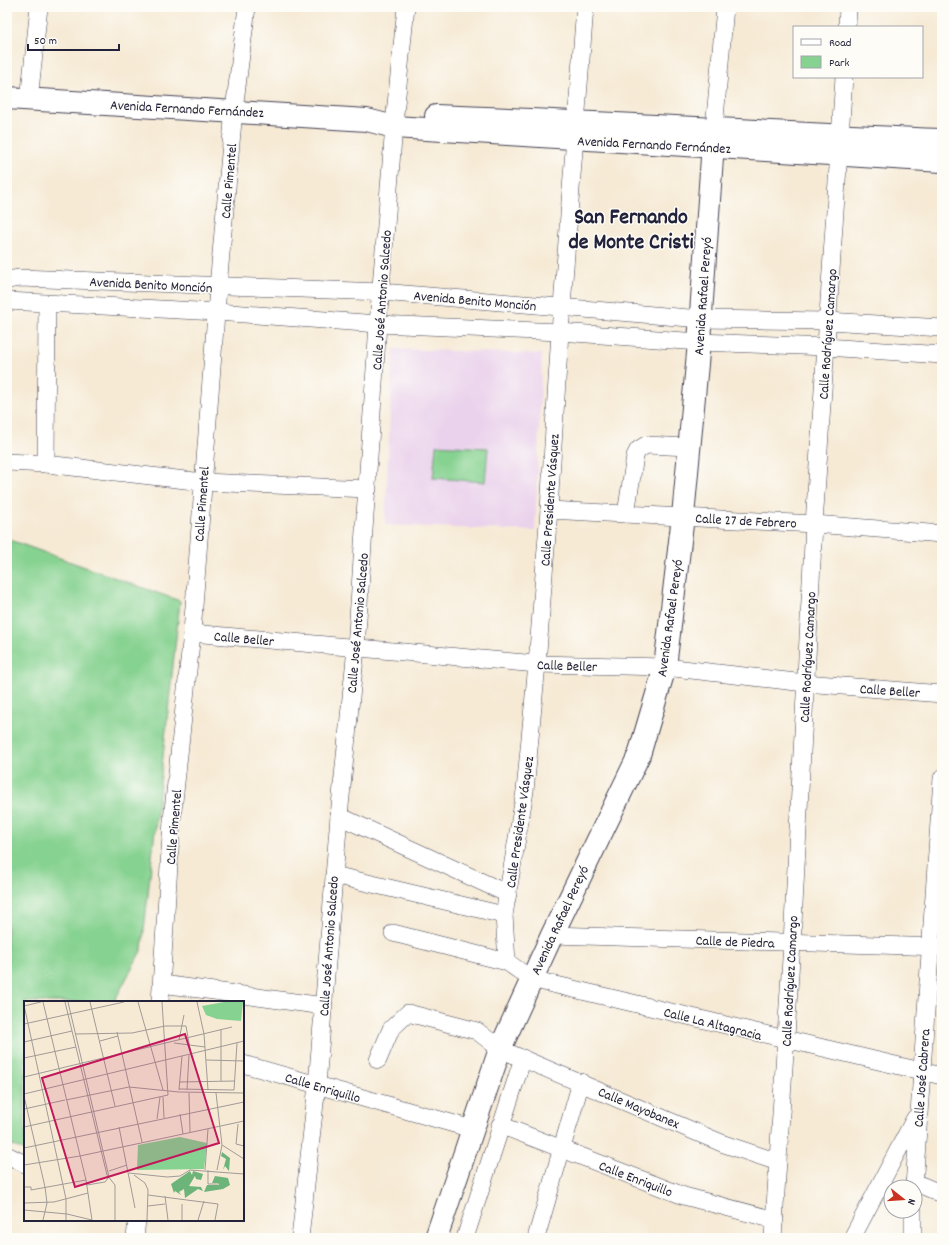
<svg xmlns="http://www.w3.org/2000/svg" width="949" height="1245" viewBox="0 0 949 1245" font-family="Dekko,sans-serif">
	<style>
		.built { fill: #ead1ec }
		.green { fill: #86d290; stroke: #547a66 }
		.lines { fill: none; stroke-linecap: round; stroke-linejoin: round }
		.minor-casing { stroke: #424052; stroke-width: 18 }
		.major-casing { stroke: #424052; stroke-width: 24 }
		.minor { stroke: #fff; stroke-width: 17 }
		.major { stroke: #fff; stroke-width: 22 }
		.labels { text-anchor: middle; stroke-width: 3; stroke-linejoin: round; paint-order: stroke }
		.street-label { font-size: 14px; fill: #22223b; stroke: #fdfcf7 }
		.town-label { font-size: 22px; font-weight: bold; fill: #22223b; stroke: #fdfcf7 }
		.inset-road { fill: none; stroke: #a19a97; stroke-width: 1 }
		.view { fill: #c2185b; fill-opacity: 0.15; stroke: #c2185b; stroke-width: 2 }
		.inset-edge { fill: none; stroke: #22223b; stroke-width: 2 }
	</style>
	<rect width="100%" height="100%" fill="#fdfcf7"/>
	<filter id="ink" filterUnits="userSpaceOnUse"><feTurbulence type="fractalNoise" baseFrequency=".025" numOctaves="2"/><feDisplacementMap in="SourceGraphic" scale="8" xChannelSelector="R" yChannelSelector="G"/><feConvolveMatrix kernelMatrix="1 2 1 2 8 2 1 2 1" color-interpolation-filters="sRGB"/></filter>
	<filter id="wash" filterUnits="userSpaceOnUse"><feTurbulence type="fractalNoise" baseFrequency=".012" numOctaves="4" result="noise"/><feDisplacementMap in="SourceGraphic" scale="16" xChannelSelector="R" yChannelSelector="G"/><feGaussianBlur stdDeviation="0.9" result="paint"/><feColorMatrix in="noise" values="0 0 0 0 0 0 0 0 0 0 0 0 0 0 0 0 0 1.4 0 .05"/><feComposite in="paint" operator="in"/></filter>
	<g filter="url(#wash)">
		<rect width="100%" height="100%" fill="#f6ead5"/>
		<polygon class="built" points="393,349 542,354 535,531 385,525"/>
		<g class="green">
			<polygon points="436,445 488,448 485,482 433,478"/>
			<polygon points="7,539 180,601 142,949 114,1002 25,1002 25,1151 7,1143"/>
		</g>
	</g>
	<g filter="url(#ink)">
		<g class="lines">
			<g class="minor-casing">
				<g id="minor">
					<polyline points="585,7 560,332 549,510 537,664 525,791 504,915 507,962 531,979 942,1076"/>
					<polyline points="847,27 848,7"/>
					<polyline points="29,100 39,7"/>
					<polyline points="714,129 725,7"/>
					<polyline points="7,280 20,278 381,292 701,319 828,321 942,328"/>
					<polyline points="7,301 217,312 378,324 560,332 699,342 826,347 942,355"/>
					<polyline points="7,462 46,464 203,482 368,489"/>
					<polyline points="46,464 47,304"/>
					<polyline points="549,510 814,524 942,534"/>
					<polyline points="626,514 635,456 638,450 646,445 689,447"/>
					<polyline points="192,633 537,664 665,667 805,683 942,694"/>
					<polyline points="339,816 508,894"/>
					<polyline points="334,875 504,915"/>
					<polyline points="393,933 507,962"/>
					<polyline points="552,935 941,947"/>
					<polyline points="162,984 324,1006"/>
					<polyline points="160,1002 172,820 192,633 218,287 234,110 247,7"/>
					<polyline points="378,1060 391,1029 408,1013 477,1031 500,1049 724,1144 778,1162"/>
					<polyline points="243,1064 472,1129"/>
					<polyline points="500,1125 684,1196 775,1220"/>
					<polyline points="7,1155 25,1164"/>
					<polyline points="914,1182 942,1194"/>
					<polyline points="914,1187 942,778"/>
					<polyline points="135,1238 137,1220"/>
					<polyline points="300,1238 317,1085 339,816 356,648 378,324 395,114 406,7"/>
					<polyline points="465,1238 523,1058"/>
					<polyline points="536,1238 581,1082"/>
					<polyline points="773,1238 792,943 814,524 844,77"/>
					<polyline points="852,1238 915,1118"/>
					<polyline points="913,1238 913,1211"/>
				</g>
			</g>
			<g class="major-casing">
				<g id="major">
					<polyline points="7,98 367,120 394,127 942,161"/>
					<path d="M 436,116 C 605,122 773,133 942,140"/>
					<polyline points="436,1238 500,1049 552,935 639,755 665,667 683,516 699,342 714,129"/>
				</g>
			</g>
			<use href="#minor" class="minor"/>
			<use href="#major" class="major"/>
		</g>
	</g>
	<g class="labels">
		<g class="street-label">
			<text transform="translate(187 108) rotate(3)" y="5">Avenida Fernando Fernández</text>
			<text transform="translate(654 144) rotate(3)" y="5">Avenida Fernando Fernández</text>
			<text transform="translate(228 181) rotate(-85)" y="5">Calle Pimentel</text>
			<text transform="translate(151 284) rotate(3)" y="5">Avenida Benito Monción</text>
			<text transform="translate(702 296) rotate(-86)" y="5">Avenida Rafael Pereyó</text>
			<text transform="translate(381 300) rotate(-86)" y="5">Calle José Antonio Salcedo</text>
			<text transform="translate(475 300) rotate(5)" y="5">Avenida Benito Monción</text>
			<text transform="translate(827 334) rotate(-86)" y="5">Calle Rodríguez Camargo</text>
			<text transform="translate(549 500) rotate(-86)" y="5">Calle Presidente Vásquez</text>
			<text transform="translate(201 504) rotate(-86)" y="5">Calle Pimentel</text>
			<text transform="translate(746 520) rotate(3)" y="5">Calle 27 de Febrero</text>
			<text transform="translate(669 618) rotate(-82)" y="5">Avenida Rafael Pereyó</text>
			<text transform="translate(357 623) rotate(-85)" y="5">Calle José Antonio Salcedo</text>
			<text transform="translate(244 638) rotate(5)" y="5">Calle Beller</text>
			<text transform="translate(807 657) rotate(-87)" y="5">Calle Rodríguez Camargo</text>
			<text transform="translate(567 665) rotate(2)" y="5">Calle Beller</text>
			<text transform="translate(890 690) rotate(4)" y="5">Calle Beller</text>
			<text transform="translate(519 822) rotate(-82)" y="5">Calle Presidente Vásquez</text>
			<text transform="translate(173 827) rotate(-85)" y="5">Calle Pimentel</text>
			<text transform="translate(559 920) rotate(-65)" y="5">Avenida Rafael Pereyó</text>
			<text transform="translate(735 941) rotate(2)" y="5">Calle de Piedra</text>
			<text transform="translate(328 946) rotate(-86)" y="5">Calle José Antonio Salcedo</text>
			<text transform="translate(789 981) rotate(-87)" y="5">Calle Rodríguez Camargo</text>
			<text transform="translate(713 1023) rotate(14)" y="5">Calle La Altagracia</text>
			<text transform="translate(921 1078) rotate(-86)" y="5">Calle José Cabrera</text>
			<text transform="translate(323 1087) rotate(16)" y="5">Calle Enriquillo</text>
			<text transform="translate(639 1107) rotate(23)" y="5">Calle Mayobanex</text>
			<text transform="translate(636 1178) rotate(21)" y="5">Calle Enriquillo</text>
		</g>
		<g class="town-label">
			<text x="631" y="223">San Fernando<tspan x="631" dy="25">de Monte Cristi</tspan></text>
		</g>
	</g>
	<g transform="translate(24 1001)">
		<rect width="220" height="220" fill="#f6ead5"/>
		<path d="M 200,1 L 219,1 L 217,20 L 193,18 L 182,14 L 178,5 ZM 156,136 L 183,142 L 180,168 L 113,169 L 114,144 Z" fill="#86d290"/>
		<path d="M 198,151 L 206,157 L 205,170 L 201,165 L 199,169 L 202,158 L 197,155 ZM 166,170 L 168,174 L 169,170 L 179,173 L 177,179 L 172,178 L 171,175 L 165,185 L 177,186 L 179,190 L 174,188 L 161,197 L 160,188 L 155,191 L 157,194 L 151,190 L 150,192 L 147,183 ZM 191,175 L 204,177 L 206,184 L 199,188 L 180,191 L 183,184 L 195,184 L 194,182 L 188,182 Z" fill="#6cb47a"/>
		<path class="inset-road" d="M 19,1 L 62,179 L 68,219M 41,1 L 83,174 L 91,184 L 91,219M 44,1 L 85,176M 66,1 L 91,105M 114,1 L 139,89M 173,1 L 180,33 L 184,89M 0,4 L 42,198 L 42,219M 0,5 L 17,1M 0,23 L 100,1M 93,31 L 118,141M 51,33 L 108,32 L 141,25 L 162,25 L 167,53M 155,39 L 160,14M 76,40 L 94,35M 0,41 L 48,30M 150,42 L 181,46M 0,57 L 52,46M 182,59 L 220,60M 0,76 L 208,26M 197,80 L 197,28M 155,81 L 211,80M 155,88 L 210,89M 155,89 L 158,55M 163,89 L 165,54M 210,89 L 213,42M 165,92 L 166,131M 192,92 L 198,144 L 220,158M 0,93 L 220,40M 0,95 L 21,186 L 23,202 L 19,219M 139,96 L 140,117M 42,99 L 105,86 L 155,91 L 220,92M 0,108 L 41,99M 156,113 L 159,133M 133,118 L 136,96M 214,123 L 212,143 L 220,145M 0,126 L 144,94 L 138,1M 95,126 L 111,207M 0,147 L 220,101M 0,164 L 56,155 L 220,120M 181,169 L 184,128M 184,169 L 184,183 L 194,183M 193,169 L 198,144M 85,170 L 103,164M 105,172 L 143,176 L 156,175 L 166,169 L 220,173M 110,174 L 121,182 L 124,189 L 123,219M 63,184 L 81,181 L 85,176M 0,186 L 7,186 L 7,189 L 62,179M 124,194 L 194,203 L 191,219M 141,195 L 144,219M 0,202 L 30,201 L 64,192M 124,205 L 141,203M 0,209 L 43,213 L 68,219M 158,219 L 158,203M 174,219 L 180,200"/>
		<path class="view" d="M 161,33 L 195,142 L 51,186 L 18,77 Z"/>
		<rect width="220" height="220" class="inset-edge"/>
	</g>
	<rect width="949" height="1245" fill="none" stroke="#fdfcf7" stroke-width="24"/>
	<rect x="793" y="26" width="130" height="52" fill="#fdfcf7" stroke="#a5a5ac"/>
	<rect x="801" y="39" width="20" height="6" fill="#ffffff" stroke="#a5a5ac"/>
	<text x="829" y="46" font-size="12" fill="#22223b">Road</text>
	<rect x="801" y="56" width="20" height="12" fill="#86d290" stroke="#a5a5ac"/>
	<text x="829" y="66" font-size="12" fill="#22223b">Park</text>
	<g transform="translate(903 1199) rotate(107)"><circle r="19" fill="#fdfcf7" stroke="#a5a5ac"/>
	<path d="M0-3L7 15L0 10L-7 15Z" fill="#c8321e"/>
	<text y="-6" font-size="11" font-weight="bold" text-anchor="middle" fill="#22223b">N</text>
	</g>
	<path d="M28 44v6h91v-6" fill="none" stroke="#22223b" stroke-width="2"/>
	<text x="34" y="44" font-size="12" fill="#22223b" stroke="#fdfcf7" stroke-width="3" paint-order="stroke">50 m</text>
</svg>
